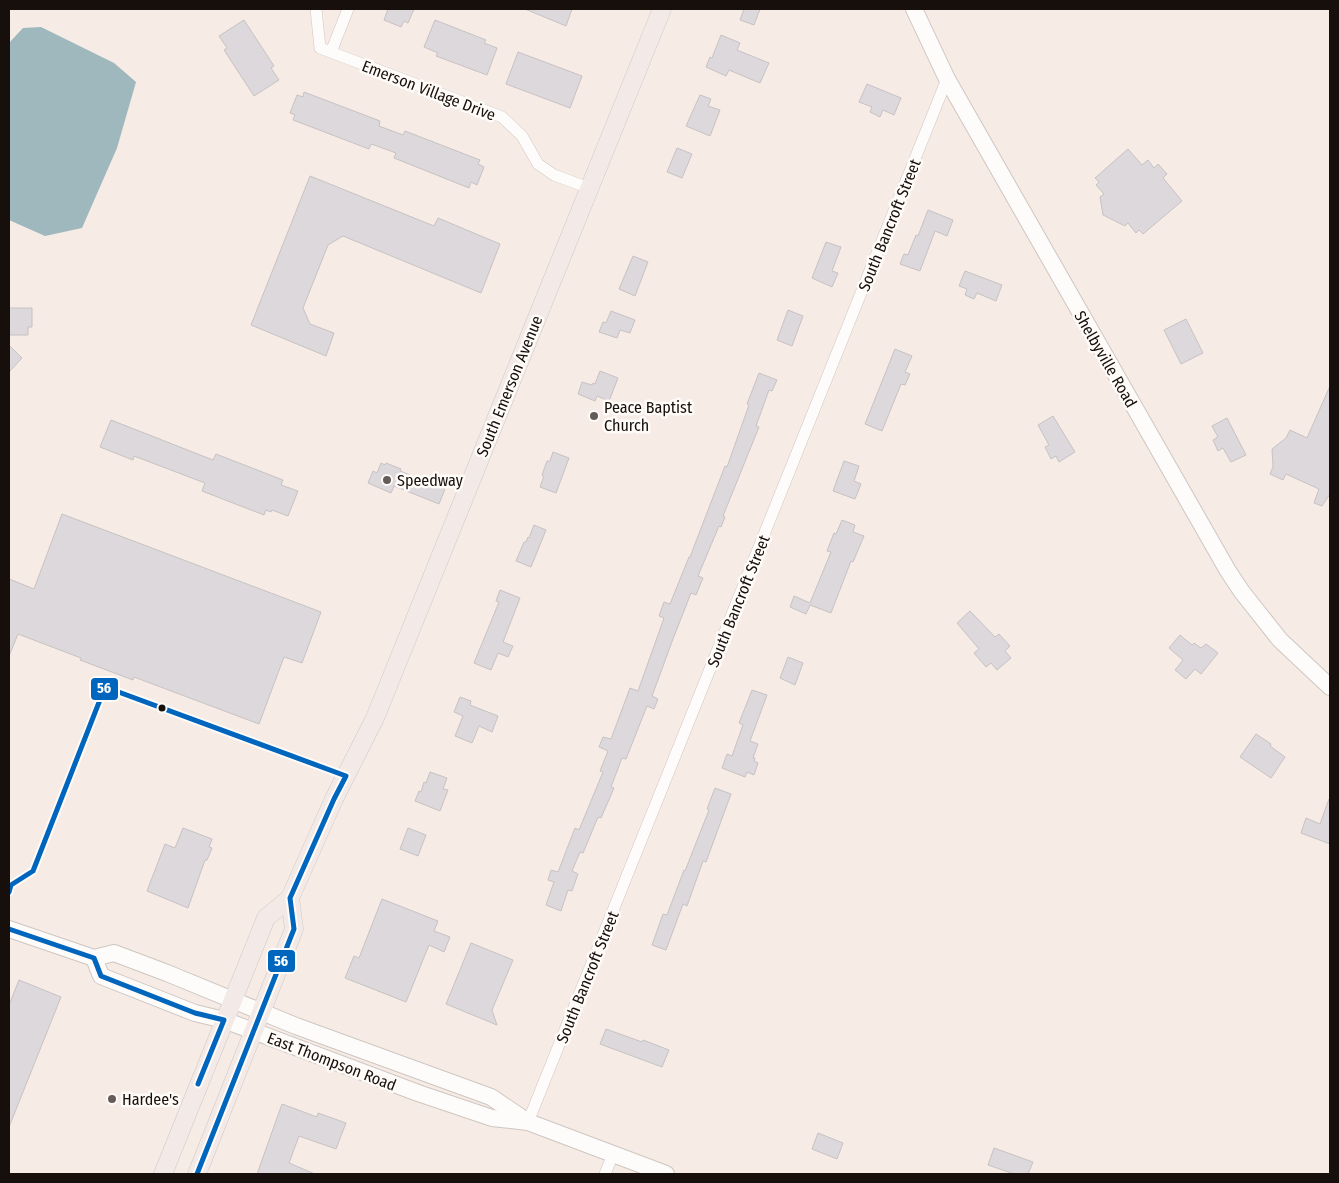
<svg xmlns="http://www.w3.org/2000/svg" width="1339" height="1183" viewBox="0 0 1339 1183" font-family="'Fira Sans Condensed',sans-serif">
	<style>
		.water { fill: #9eb8bd }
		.building { fill: #dcd8db; stroke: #c7c2c3 }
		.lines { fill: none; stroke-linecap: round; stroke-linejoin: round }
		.minor-casing { stroke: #cec6c1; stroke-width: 12 }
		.secondary-casing { stroke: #cec6c1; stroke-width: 18 }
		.primary-casing { stroke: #cdc8c5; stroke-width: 19 }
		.minor { stroke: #fefcfb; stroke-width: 11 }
		.secondary { stroke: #fefcfb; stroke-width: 16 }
		.primary { stroke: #f3eae7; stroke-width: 18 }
		.bus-1-casing { stroke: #fefbf8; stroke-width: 9 }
		.bus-1 { stroke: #0065bd; stroke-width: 5 }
		.poi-dot { fill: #645c58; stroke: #fefbf8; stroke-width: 2 }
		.bus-dot { fill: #160f0c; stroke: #fefbf8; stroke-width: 2 }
		.labels { text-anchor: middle; stroke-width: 5; stroke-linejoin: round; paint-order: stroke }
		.street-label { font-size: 16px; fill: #160f0c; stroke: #fefbf8 }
		.poi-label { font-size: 16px; fill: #160f0c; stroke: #fefbf8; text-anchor: start }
		.line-badge { stroke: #fefbf8; stroke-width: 2 }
		.badge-label { font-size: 14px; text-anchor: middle; font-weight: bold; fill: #fff }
	</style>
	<rect width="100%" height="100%" fill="#f6ebe5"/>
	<polygon class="water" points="41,27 114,63 136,82 117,148 82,228 45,236 9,220 9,43 23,28"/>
	<g class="building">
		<polygon points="388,9 414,9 408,23 404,21 401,27 384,20"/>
		<polygon points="525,9 572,9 566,26"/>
		<polygon points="744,9 760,9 754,25 740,20"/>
		<polygon points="244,20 274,66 271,68 279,80 254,96 224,50 227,48 219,36"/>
		<polygon points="435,20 486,40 484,43 497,48 487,75 436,56 438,53 424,47"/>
		<polygon points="721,35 740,43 737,50 769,63 760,83 729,70 726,76 706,67 710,57 712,58"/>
		<polygon points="518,52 582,76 570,108 506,84"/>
		<polygon points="867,84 901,98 894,115 883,110 880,117 870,112 872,107 859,102"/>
		<polygon points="304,92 380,121 379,126 403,135 405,131 480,160 478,164 484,167 477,185 471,182 469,188 394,158 396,153 377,146 371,144 369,149 293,120 295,115 290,113 297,95 303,97"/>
		<polygon points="700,95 711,99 708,106 720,110 710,136 686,126"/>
		<polygon points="677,148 692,154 682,178 667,172"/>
		<polygon points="1128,149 1142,165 1148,160 1154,168 1158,164 1167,174 1163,178 1182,201 1143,234 1139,230 1136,233 1128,223 1125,226 1103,215 1100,197 1104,194 1096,185 1099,182 1095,178"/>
		<polygon points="310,176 434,226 438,218 500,244 481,293 343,236 328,245 303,308 310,324 334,333 326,356 251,325"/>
		<polygon points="928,210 953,220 947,236 935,231 920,271 900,264 904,254 908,255 916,235 918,236"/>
		<polygon points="826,242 841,247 832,271 838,273 832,287 812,278"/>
		<polygon points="633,256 648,262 635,296 619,289"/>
		<polygon points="965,271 1002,285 996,301 977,293 974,299 965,295 967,289 959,286"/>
		<polygon points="9,308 32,308 32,327 28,327 28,335 9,335"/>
		<polygon points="788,310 803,316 792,346 777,340"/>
		<polygon points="611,311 635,320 630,333 620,330 617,338 599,332 603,322 606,323"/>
		<polygon points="1186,319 1203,353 1181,364 1164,330"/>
		<polygon points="9,345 22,358 9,372"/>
		<polygon points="895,349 912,356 905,372 910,374 905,385 901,384 882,431 865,424"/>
		<polygon points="600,371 618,378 609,401 597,396 595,401 578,394 582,382 592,385 593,383 595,384"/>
		<polygon points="759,373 777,380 772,391 769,390 756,426 759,427 723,516 725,517 721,527 719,526 698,576 703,578 696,595 691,593 673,639 652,696 658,699 654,709 647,706 626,759 622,758 611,787 614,788 601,818 598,817 583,853 580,852 572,871 578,874 572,891 568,890 561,911 546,905 554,882 548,880 551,870 558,872 575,828 579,830 603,772 600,771 608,751 599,747 603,737 611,739 630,688 638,691 664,618 659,616 664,602 670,604 689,557 690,557 725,466 727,467 749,405 747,404"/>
		<polygon points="1330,386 1330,494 1322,506 1314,503 1319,489 1286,474 1283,480 1270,474 1273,467 1272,449 1286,438 1290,430 1307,438"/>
		<polygon points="1053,416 1075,452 1059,462 1056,456 1051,459 1045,447 1049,445 1038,425"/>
		<polygon points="1227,418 1246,455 1231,462 1223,448 1218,451 1213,440 1218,437 1212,426"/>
		<polygon points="111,420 213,460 216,454 283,480 281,485 298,491 288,516 272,510 271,512 266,510 264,515 202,491 205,483 134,456 133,460 100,447"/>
		<polygon points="553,452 569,458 556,493 540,487 544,476 542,475 547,461 550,461"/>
		<polygon points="844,461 859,466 854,481 861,484 855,499 833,491"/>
		<polygon points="381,463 385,465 386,463 401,469 400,471 445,489 439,504 394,486 391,493 368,483 373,471 377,473"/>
		<polygon points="62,514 321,612 302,663 284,657 259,724 134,677 133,680 80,660 81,658 18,634 9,656 9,579 34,589"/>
		<polygon points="842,520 855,525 853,532 864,536 853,562 851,561 831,613 810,605 806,614 790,607 794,596 810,603 831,552 827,551 834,533 836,534"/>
		<polygon points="534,525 546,530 531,567 516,561 524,542 526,542 528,537 529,538"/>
		<polygon points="500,590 520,598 503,642 513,646 508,657 498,653 491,670 474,663 499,602 496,601"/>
		<polygon points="970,611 995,637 999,634 1010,646 1005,651 1011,658 997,670 991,663 986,667 974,653 979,649 957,623"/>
		<polygon points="1180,635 1192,645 1194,643 1201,648 1206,644 1218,653 1201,674 1195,669 1186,679 1175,670 1183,660 1169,648"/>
		<polygon points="788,657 803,663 795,685 780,678"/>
		<polygon points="752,690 767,695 750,741 758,744 753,758 755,758 754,761 758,763 754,775 747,772 745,777 722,768 727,754 732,756 743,725 739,723"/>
		<polygon points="460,697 471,701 470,705 498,716 492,732 479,726 472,743 455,736 463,716 454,712"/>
		<polygon points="1256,734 1271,744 1270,746 1285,757 1271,778 1240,757"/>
		<polygon points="430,772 447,778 443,789 448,790 440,811 415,801 419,791 421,792 424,782 426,783"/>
		<polygon points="715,788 731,794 706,862 703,861 687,906 683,904 666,950 652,945 663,914 667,915 684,870 685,871 709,810 707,809"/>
		<polygon points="1329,799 1330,800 1330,844 1301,833 1306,818 1320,824"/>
		<polygon points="183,828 212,839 209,847 212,848 207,860 205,860 188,908 147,891 165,844 175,848"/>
		<polygon points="408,828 426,835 418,856 400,849"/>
		<polygon points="382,899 438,921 434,931 450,937 444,952 429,945 406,1002 345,978 354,956 359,958"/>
		<polygon points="471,943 513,960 492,1010 497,1025 446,1004"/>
		<polygon points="19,980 61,997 9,1127 9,1005"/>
		<polygon points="606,1029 642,1042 643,1040 669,1050 662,1067 600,1044"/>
		<polygon points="282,1104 317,1117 318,1113 346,1123 336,1149 299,1136 289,1163 315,1174 257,1174"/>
		<polygon points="818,1133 843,1143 837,1159 812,1149"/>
		<polygon points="994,1148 1033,1162 1028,1174 1014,1174 988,1165"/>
	</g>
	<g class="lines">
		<g class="minor-casing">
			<g id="minor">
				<polyline points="316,9 320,48 502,117 522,136 538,164 554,175 589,188"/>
				<polyline points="331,52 348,9"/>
				<polyline points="528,1122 947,79"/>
				<polyline points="605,1174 613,1154"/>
			</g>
		</g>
		<g class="secondary-casing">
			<g id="secondary">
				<polyline points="914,9 947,79 1228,571 1242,592 1280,640 1330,687"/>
				<polyline points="9,929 94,958 114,953 167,973 296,1026 491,1097 525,1120"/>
				<polyline points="94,958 101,976 195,1013 224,1020 418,1093 492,1118 528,1122 666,1174"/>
			</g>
		</g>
		<g class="primary-casing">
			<g id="primary">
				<polyline points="163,1174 266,918 290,898 334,799 375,718 662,9"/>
				<polyline points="197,1174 294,929 290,898"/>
			</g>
		</g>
		<use href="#minor" class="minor"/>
		<use href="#secondary" class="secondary"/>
		<use href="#primary" class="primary"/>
		<g class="bus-1-casing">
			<g id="bus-1">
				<polyline points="9,892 11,885 33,871 105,687 346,776 334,799 290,898 294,929 197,1174"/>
				<polyline points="9,929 94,958 101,976 195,1013 224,1020 198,1084"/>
			</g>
		</g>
		<use href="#bus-1" class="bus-1"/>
	</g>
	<g class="poi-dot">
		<circle cx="594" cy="416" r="5"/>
		<circle cx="387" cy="480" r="5"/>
		<circle cx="112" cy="1099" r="5"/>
	</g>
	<circle class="bus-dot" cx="162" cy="708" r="4.5"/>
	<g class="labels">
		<g class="street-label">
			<text transform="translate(429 90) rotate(21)" y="6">Emerson Village Drive</text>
			<text transform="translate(889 225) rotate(-68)" y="6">South Bancroft Street</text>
			<text transform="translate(1106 359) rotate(60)" y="6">Shelbyville Road</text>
			<text transform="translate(509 386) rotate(-68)" y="6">South Emerson Avenue</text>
			<text transform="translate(738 601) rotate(-68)" y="6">South Bancroft Street</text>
			<text transform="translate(587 977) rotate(-68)" y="6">South Bancroft Street</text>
			<text transform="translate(332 1061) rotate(21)" y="6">East Thompson Road</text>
		</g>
		<g class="poi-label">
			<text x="604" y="413">Peace Baptist<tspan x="604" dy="18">Church</tspan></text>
			<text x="397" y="486">Speedway</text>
			<text x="122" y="1105">Hardee's</text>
		</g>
	</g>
	<g class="line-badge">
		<rect x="90" y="677" width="29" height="24" rx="5" fill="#0065bd"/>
		<rect x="267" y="949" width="29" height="24" rx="5" fill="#0065bd"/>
	</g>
	<g class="badge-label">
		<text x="104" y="693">56</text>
		<text x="281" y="966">56</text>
	</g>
	<rect width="1339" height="1183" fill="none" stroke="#160f0c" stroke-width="20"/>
</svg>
